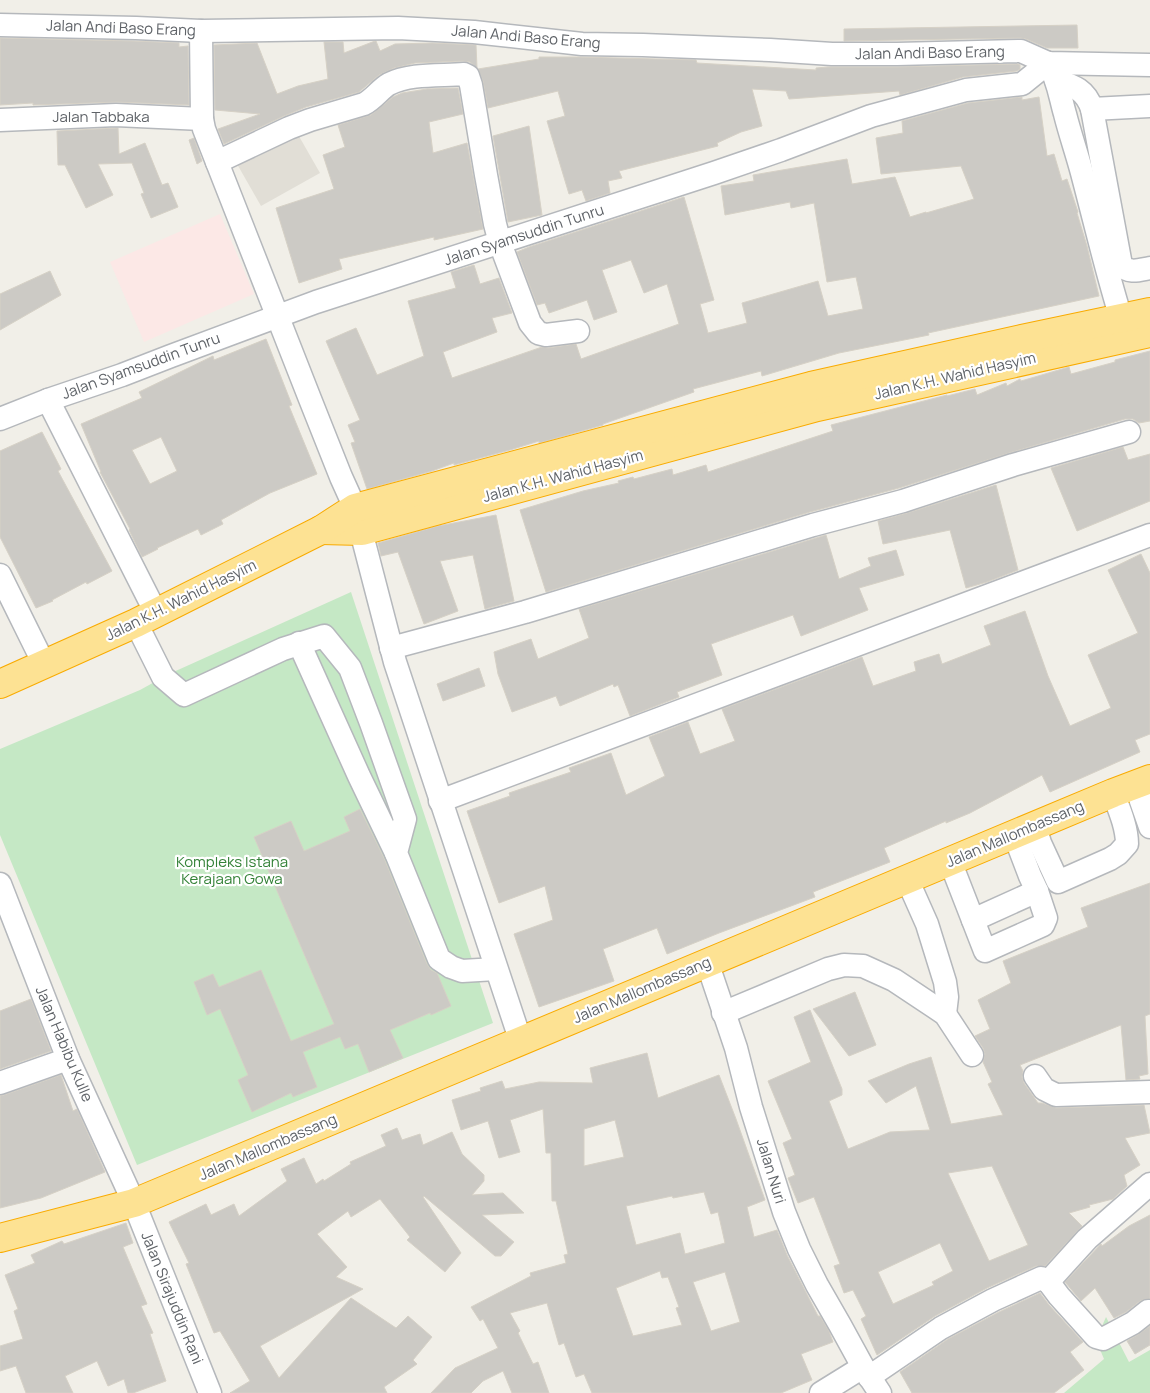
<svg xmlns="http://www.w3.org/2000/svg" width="1150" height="1393" viewBox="0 0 1150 1393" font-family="Manrope,sans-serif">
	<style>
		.education { fill: #e1ded6 }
		.medical { fill: #fce8e6 }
		.green { fill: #c5e8c5 }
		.building { fill: #cccac5; stroke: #d6d1c6; fill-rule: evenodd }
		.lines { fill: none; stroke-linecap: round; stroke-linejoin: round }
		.minor-casing { stroke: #b5b8bc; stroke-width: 25 }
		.highway-casing { stroke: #f9ab00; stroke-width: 30 }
		.minor { stroke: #fff; stroke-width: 22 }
		.highway { stroke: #fde293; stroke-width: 28 }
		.labels { text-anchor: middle; stroke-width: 4.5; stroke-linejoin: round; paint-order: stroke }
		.street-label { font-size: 15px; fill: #5f6368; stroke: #fff }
		.park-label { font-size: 15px; fill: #348238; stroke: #fff }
	</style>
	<rect width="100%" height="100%" fill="#f1efe8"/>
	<polygon class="education" points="296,131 320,173 261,206 237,164"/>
	<polygon class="medical" points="220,214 254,294 144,342 110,262"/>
	<g class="green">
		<polygon points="351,592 493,1023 137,1165 0,835 0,749 140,690 169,674"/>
		<polygon points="1106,1317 1129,1362 1150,1350 1150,1393 1064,1393 1104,1359 1096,1340"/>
	</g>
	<g class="building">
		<polygon points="1077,25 1078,48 1047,48 1026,39 1021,38 844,41 844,29"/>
		<polygon points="0,38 133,41 179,43 179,47 188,46 189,105 117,102 33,105 33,103 0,105"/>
		<polygon points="375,41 376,41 380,51 395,44 432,43 476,45 477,68 470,62 463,61 415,63 394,68 379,75 359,92 306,107 284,116 224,144 218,129 260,114 215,110 214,45 257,43 277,94 298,86 328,79 324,42 343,42 344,53"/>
		<polygon points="539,57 578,57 696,60 697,63 816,70 816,68 828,67 897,67 1018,64 1020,65 1020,69 1017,71 963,77 900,95 899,91 789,99 786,91 752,89 762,126 741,132 717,143 718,146 619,171 622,178 608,181 610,193 586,201 582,190 569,194 547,121 565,116 558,91 488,108 483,81 478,69 539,59"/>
		<polygon points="458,88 463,114 429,122 433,153 467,143 483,229 434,240 434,237 339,259 342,269 299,283 276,208 334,189 323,155 345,147 338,125 371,115 393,97 402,93 427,89"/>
		<polygon points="1022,97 1022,100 1039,97 1047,156 1054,154 1062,181 1067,179 1078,212 1077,213 1087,246 1099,296 928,333 929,335 839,353 762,376 761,371 693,389 694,392 603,424 603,425 539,443 539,441 510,450 454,465 454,463 432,471 367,489 351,443 355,442 348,425 360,420 326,341 356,328 377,375 424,356 408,301 456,288 451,272 474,265 480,284 499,278 512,313 492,318 497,332 443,352 452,378 542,347 548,348 576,344 581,359 679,324 667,284 644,293 631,260 602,270 617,312 594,320 587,300 549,313 545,303 537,305 517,252 529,247 684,197 714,300 700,304 708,333 747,323 742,303 818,281 828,316 863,309 856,277 827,282 814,203 791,208 790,202 725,215 721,186 754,181 753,175 847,159 852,184 895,177 910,217 926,212 926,213 974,199 961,166 881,174 876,138 903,133 902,121 968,103"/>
		<polygon points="529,126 542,215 508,222 493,136"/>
		<polygon points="118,128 119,154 145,143 162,185 168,183 178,207 151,218 141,194 144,193 132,163 98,164 113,195 86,208 65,165 58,165 57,131"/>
		<polygon points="194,138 202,161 197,164 189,140"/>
		<polygon points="50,271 61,295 0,330 0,294"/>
		<path d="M 266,339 L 292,405 L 289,406 L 317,474 L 270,493 L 221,520 L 223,524 L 201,535 L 198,529 L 157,548 L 158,549 L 142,557 L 129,530 L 130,529 L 100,472 L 101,472 L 81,424 L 142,398 L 139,392 L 213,356 L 214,360 ZM 161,437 L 177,471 L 150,484 L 132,450 Z"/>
		<polygon points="1150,351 1150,421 1139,423 1133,419 1125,419 1009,453 899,488 810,512 546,592 520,510 583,491 619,483 618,481 633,477 634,479 672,469 673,475 706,465 708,472 833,431 831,425 947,395 947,396 975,389 977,395 1006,383 1007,386 1020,379 1021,381 1069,367 1071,374 1115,362 1115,360"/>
		<polygon points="42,432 61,469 58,471 112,571 87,584 86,582 52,600 53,601 36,608 0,537 0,451"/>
		<polygon points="1123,447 1128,460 1150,454 1150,501 1077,531 1051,468"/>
		<polygon points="996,485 1018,570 987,582 966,588 950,530 883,544 878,521 907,513"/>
		<polygon points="496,515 514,601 485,609 473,555 440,561 458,611 424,624 398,552 381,556 378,543 438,526"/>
		<polygon points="826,535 839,579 871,566 868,558 896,550 904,575 859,588 868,610 801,636 793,615 711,644 722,675 677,692 679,697 630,716 618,685 614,687 613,684 560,706 556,696 512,712 498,674 494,652 531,639 538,659 589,638 579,609"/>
		<polygon points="1141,554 1150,573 1150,734 1135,740 1140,752 1050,792 1042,775 970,813 946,823 946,821 884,848 890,862 813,892 815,897 719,933 667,954 657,928 603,949 614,981 539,1007 514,934 553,920 545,886 499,903 467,811 510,796 509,793 571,772 569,768 611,753 626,795 665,776 649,737 688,722 700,754 735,741 722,709 862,657 873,686 916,671 914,662 939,654 942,664 991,645 984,626 1025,611 1048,676 1070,726 1111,708 1088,655 1138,633 1108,570"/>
		<polygon points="479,668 485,686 443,701 437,684"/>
		<polygon points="360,809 384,858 427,964 431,970 437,973 451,1006 431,1015 430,1013 390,1030 403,1058 369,1072 358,1044 345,1049 340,1037 303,1052 317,1087 293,1097 291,1093 252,1112 238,1080 248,1075 220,1009 207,1015 194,982 213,974 219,987 261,970 291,1041 334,1024 254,837 291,821 304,851 350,831 344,817"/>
		<path d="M 1150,883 L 1150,1014 L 1145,1016 L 1148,1074 L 1139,1076 L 1140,1079 L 1126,1080 L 1121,1025 L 1020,1065 L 1023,1071 L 1022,1077 L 1024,1083 L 1038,1103 L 1042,1103 L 1056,1108 L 1144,1105 L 1150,1133 L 1125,1138 L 1140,1165 L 1124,1175 L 1127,1186 L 1113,1199 L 1089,1205 L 1090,1207 L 1069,1213 L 1082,1226 L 1045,1266 L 1036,1266 L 987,1288 L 935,1316 L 877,1355 L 861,1319 L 866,1316 L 853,1290 L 844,1293 L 834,1266 L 840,1264 L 814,1197 L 798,1203 L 788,1178 L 795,1175 L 783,1143 L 792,1139 L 768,1081 L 811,1062 L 794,1017 L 810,1010 L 842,1089 L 842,1095 L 829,1101 L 848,1149 L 890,1132 L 930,1130 L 916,1086 L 886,1103 L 868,1081 L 909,1064 L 931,1057 L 951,1124 L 1003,1115 L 988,1084 L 992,1082 L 983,1062 L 985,1054 L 983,1048 L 975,1036 L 990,1029 L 978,1000 L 1011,983 L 1003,961 L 1088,927 L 1081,908 ZM 992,1166 L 1028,1245 L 989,1261 L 948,1173 ZM 940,1243 L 953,1271 L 932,1282 L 934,1285 L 893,1304 L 878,1272 Z"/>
		<polygon points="855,992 876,1045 849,1056 813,1009"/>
		<polygon points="31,999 51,1051 0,1069 0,1011"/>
		<path d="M 647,1053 L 658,1098 L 719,1075 L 736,1119 L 765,1200 L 747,1207 L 754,1237 L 777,1230 L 787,1255 L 818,1316 L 820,1316 L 829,1331 L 833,1342 L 801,1354 L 812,1380 L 781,1393 L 592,1393 L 584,1374 L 576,1377 L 564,1343 L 559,1345 L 547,1303 L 510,1313 L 520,1331 L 518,1333 L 533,1364 L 538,1362 L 549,1393 L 512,1393 L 503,1371 L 483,1381 L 471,1393 L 431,1393 L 455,1368 L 498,1348 L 483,1319 L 480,1321 L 471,1307 L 531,1276 L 530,1273 L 566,1263 L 564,1255 L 568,1254 L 556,1201 L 552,1201 L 551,1153 L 546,1153 L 543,1109 L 510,1120 L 520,1152 L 499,1158 L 488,1121 L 461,1130 L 452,1100 L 481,1091 L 480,1088 L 502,1081 L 505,1089 L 539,1082 L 593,1083 L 590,1068 ZM 615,1120 L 624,1157 L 584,1166 L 584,1129 ZM 704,1192 L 711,1214 L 718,1212 L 725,1243 L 685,1254 L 680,1233 L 636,1245 L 626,1206 L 672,1196 L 673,1198 ZM 660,1271 L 662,1278 L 668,1277 L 679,1307 L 676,1308 L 682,1325 L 633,1336 L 616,1288 ZM 725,1272 L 740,1322 L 711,1331 L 693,1282 Z"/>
		<polygon points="61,1075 73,1111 77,1109 105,1172 41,1198 0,1208 0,1096 4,1095"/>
		<polygon points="397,1128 402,1140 420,1134 423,1145 452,1132 462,1154 484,1175 484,1181 472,1195 503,1193 524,1213 482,1215 514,1242 501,1256 495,1256 424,1196 423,1197 461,1253 445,1272 407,1240 410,1237 380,1199 351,1217 348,1211 317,1234 347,1267 336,1277 363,1289 260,1346 279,1378 351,1298 396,1328 408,1316 432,1337 413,1360 417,1364 384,1387 387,1393 230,1393 250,1381 220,1331 214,1333 186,1264 189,1263 169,1222 206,1204 211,1215 234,1204 239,1216 287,1181 281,1169 304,1158 316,1184 323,1179 324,1181 351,1164 350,1162 386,1146 381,1135"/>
		<polygon points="1150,1215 1150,1298 1140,1301 1126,1312 1114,1318 1095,1288 1081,1301 1065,1282 1101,1244 1102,1246 1129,1226"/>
		<polygon points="126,1223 133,1243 123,1247 147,1304 141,1306 153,1333 150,1334 166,1381 133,1393 128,1393 124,1379 108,1386 97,1361 65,1376 73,1393 26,1393 16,1366 0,1371 0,1346 23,1339 14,1311 18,1309 5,1275 35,1263 31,1255 62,1241 64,1244"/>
		<polygon points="1040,1293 1049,1305 1083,1342 1070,1352 1084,1370 1054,1393 912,1393 900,1372 948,1339 999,1312"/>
		<polygon points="1150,1326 1150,1345 1135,1354 1127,1341 1139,1334"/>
	</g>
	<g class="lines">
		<g class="minor-casing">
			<g id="minor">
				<polyline points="0,25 136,28 201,31 398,28 474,32 582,44 643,45 770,50 832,54 897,54 1021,51 1048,63 1150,65"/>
				<polyline points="201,31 202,119 204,129 310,399 341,477 355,508 395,662 521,1042"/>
				<path d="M 1048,63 C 1058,79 1060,97 1065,114 C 1070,134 1077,154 1082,173 C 1095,222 1106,270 1121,318"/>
				<path d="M 1056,80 C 1074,86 1086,90 1092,109 L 1121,265 C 1129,274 1139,270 1150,268"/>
				<polyline points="1092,109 1150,106"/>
				<polyline points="0,120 116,115 202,119"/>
				<path d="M 217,162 L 289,128 L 310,120 L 364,104 C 374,99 380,89 389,84 C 410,73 441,76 464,74 L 468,76 L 471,85 L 486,175 L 495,224 L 500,243 L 530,323 L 538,333 L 546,335 L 578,331"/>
				<polyline points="48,400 156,613"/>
				<polyline points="0,419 48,400 122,375 171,356 316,302 714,173 781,150 871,116 966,90 1022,84 1048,63"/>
				<polyline points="0,575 44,664"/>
				<polyline points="136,623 163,677 184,695 283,649 324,636 350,668 371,723 405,819 396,853 439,959 451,967 462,971 496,969"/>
				<polyline points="299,643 359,776 396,853"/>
				<polyline points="391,648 525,612 813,525 903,501 1013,465 1129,432"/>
				<polyline points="1135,784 1150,827"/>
				<polyline points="440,801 1150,535"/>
				<path d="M 1035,826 L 1040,843 L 1058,882 L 1110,859 L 1118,854 L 1127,844 C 1127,827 1119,809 1113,793"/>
				<polyline points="950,861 985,951 1043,925 1046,918 1037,891 1030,876 1014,834"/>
				<polyline points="907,879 927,924 945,982 947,997 945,1014"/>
				<polyline points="0,884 68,1059 134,1203 210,1393"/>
				<polyline points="973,920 1037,891"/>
				<polyline points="707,962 736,1048 751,1107 784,1212 799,1249 817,1285 840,1325 863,1367 880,1393"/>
				<polyline points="723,1013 828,969 844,965 863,966 894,980 945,1014 972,1055"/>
				<polyline points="1035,1076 1044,1089 1056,1095 1150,1092"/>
				<polyline points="0,1083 68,1059"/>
				<polyline points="1048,1282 1087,1239 1150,1184"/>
				<polyline points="869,1377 941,1328 993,1300 1041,1278 1047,1280 1059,1296 1096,1337 1103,1339 1133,1323 1148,1311 1150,1311"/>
				<polyline points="821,1393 863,1367"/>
			</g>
		</g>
		<g class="highway-casing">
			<g id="highway">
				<polyline points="321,530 362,531 817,407 1150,333"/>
				<polyline points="0,684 136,623 321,530 355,508 811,386 1022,339 1150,312"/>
				<polyline points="0,1238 134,1203 1113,793 1150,779"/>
			</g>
		</g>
		<use href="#minor" class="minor"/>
		<use href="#highway" class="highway"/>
	</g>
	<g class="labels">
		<g class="street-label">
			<text transform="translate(121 28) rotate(2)" y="5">Jalan Andi Baso Erang</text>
			<text transform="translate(526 37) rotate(5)" y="5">Jalan Andi Baso Erang</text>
			<text transform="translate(930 53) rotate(-1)" y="5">Jalan Andi Baso Erang</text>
			<text x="101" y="122">Jalan Tabbaka</text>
			<text transform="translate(524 235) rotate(-18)" y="5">Jalan Syamsuddin Tunru</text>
			<text transform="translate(141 366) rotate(-20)" y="5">Jalan Syamsuddin Tunru</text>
			<text transform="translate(955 376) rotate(-13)" y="5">Jalan K.H. Wahid Hasyim</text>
			<text transform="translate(563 476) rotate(-15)" y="5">Jalan K.H. Wahid Hasyim</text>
			<text transform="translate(181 600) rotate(-26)" y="5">Jalan K.H. Wahid Hasyim</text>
			<text transform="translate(1015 834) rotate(-23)" y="5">Jalan Mallombassang</text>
			<text transform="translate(642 990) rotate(-23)" y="5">Jalan Mallombassang</text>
			<text transform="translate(64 1044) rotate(67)" y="5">Jalan Habibu Kulle</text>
			<text transform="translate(268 1147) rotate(-23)" y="5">Jalan Mallombassang</text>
			<text transform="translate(771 1171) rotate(73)" y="5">Jalan Nuri</text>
			<text transform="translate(172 1298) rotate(68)" y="5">Jalan Sirajuddin Rani</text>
		</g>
		<g class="park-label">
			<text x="232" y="867">Kompleks Istana<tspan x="232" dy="17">Kerajaan Gowa</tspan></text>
		</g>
	</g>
</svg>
